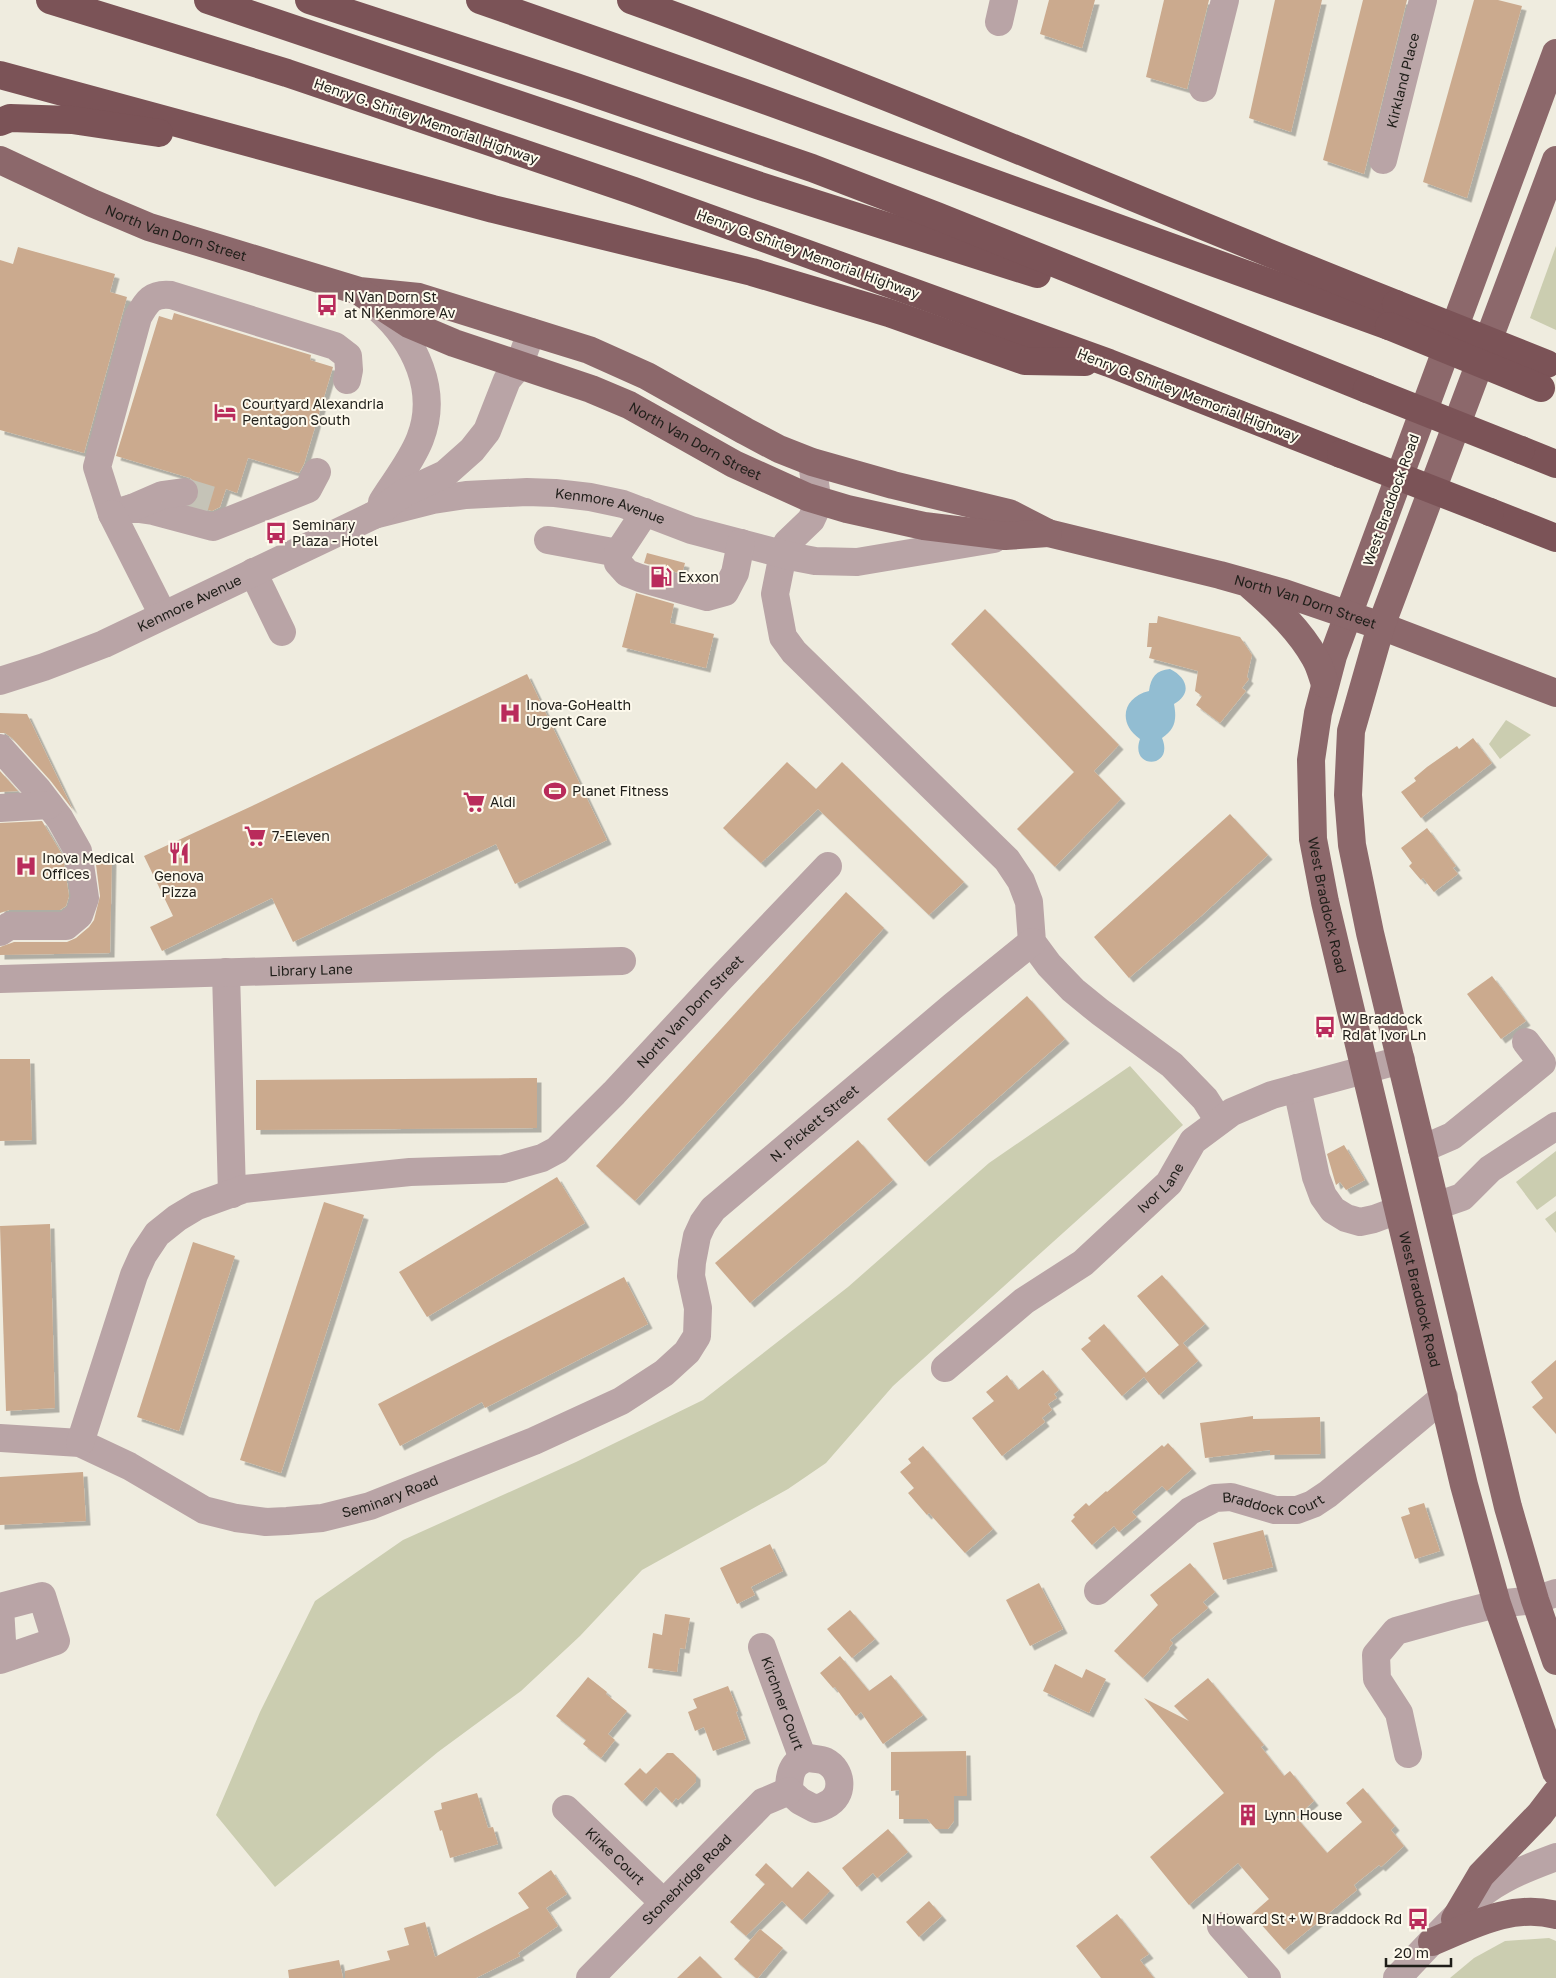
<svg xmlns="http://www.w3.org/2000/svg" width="1556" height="1978" viewBox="0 0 1556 1978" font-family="'Golos Text',sans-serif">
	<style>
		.green { fill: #cbcdb0 }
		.water { fill: #92bdd2 }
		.building { fill: #cbaa8e; filter: url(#shadow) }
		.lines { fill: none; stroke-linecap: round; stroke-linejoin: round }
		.minor-tunnel { stroke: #c5c3b7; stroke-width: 28; stroke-dasharray: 28 14; stroke-linecap: butt }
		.minor { stroke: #b9a4a6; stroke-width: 28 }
		.major { stroke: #8c686b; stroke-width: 28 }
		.highway { stroke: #7b5357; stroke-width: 28 }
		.highway-bridge { stroke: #7b5357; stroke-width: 28 }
		.labels { text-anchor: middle; stroke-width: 4; stroke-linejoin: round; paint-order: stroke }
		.street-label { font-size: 14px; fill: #1f1e19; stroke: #fdf9ec }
		.poi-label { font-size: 14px; fill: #1f1e19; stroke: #fdf9ec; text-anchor: start }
	</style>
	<defs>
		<filter id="shadow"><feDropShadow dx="4.5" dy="4.5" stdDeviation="0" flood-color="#0004"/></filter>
	</defs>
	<rect width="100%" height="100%" fill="#efecdf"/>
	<g class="green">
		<polygon points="1556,246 1556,330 1530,318"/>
		<polygon points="1506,720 1531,735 1500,759 1489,744"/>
		<polygon points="1130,1066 1183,1125 893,1386 826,1463 788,1489 642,1570 580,1636 521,1691 438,1752 275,1887 216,1815 260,1712 315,1601 403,1540 576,1462 703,1400 848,1287 989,1163"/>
		<polygon points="1556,1151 1556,1196 1537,1210 1516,1182"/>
		<polygon points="1556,1211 1556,1233 1545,1219"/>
		<polygon points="1549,1938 1556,1941 1556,1978 1450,1978 1474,1958 1505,1941"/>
	</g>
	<path class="water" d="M 1170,669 C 1188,678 1192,694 1174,704 C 1177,720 1175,729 1162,738 C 1175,769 1129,770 1140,739 C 1117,723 1123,697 1149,691 C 1151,677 1156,670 1170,669 Z"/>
	<g class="building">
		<polygon points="1049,0 1095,0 1082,48 1040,34"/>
		<polygon points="1164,0 1209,0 1187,89 1146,77"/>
		<polygon points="1275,0 1322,0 1291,132 1249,118"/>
		<polygon points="1363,0 1407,0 1364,174 1323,160"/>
		<polygon points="1474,0 1498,0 1522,6 1467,198 1423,182"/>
		<polygon points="18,247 115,274 110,292 127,297 84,453 0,430 0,260 13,264"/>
		<polygon points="174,313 311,355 310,360 333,367 304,464 299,473 248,458 237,493 226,489 220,507 212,511 192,505 198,498 199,490 197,483 190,478 116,456 159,316 172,320"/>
		<polygon points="647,553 685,563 682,574 644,563"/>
		<polygon points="636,593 674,604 670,623 714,634 706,668 622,647"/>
		<polygon points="985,609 1119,745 1094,771 1121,799 1055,867 1017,829 1074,772 951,644"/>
		<polygon points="1158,616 1240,637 1252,655 1247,677 1249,679 1242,688 1246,691 1220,723 1196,705 1202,696 1195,691 1198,671 1149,658 1152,647 1147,647 1149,623 1157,623"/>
		<polygon points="527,674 607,840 515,884 496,844 293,942 272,898 162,951 150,927 173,916 144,856 252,806"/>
		<polygon points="0,713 27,714 73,810 50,780 12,738 5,733 0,733"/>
		<polygon points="1473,738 1492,763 1421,818 1401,792 1416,781 1414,778 1427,767 1457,746 1459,749"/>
		<polygon points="787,762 816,789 842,762 964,882 929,915 818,809 761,863 723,828"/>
		<polygon points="0,771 18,791 0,792"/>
		<polygon points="1230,814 1268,855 1199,918 1129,978 1094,937"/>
		<polygon points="42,821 63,856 69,896 66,906 60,910 9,910 0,913 0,823"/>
		<polygon points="1427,828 1456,866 1453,868 1458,874 1434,892 1423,878 1421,880 1409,866 1412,863 1401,848"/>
		<polygon points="95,857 112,857 110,953 0,955 0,947 14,942 67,942 76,938 89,927 94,920 100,896"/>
		<polygon points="846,892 884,928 635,1201 596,1166"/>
		<polygon points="1492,976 1526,1021 1501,1039 1467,994"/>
		<polygon points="1027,996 1065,1039 925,1162 887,1119"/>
		<polygon points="0,1059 30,1059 32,1140 0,1141"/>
		<polygon points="537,1078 537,1128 256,1130 256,1080"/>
		<polygon points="858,1140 893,1180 750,1303 715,1263"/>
		<polygon points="1344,1145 1365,1180 1346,1190 1340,1182 1336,1185 1327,1154"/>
		<polygon points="557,1177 585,1223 427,1317 399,1272"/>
		<polygon points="324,1202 364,1215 281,1473 240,1460"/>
		<polygon points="50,1224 55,1408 6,1411 0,1226"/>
		<polygon points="193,1242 235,1256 179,1431 137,1417"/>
		<polygon points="1162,1275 1205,1324 1183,1343 1198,1361 1159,1395 1144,1377 1122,1396 1081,1349 1091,1341 1088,1338 1104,1324 1146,1373 1179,1345 1137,1296"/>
		<polygon points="624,1277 648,1324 485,1408 482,1402 400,1446 378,1404"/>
		<polygon points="1556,1360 1556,1434 1532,1407 1543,1398 1531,1382"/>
		<polygon points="1043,1370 1059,1390 1054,1394 1057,1398 1048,1404 1052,1410 1042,1418 1045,1422 1002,1456 972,1418 994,1401 986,1392 1007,1375 1018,1390"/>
		<polygon points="1253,1416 1253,1419 1320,1417 1321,1454 1270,1455 1270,1450 1205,1458 1200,1423"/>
		<polygon points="1168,1443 1192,1469 1167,1491 1162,1486 1132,1512 1137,1517 1119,1532 1114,1526 1092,1545 1071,1521 1075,1517 1073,1515 1086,1503 1089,1506 1106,1491 1107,1492 1162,1445 1164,1447"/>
		<polygon points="923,1446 993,1529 965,1553 929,1513 927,1515 908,1493 914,1488 900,1472 911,1463 908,1459"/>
		<polygon points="83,1472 86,1521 0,1525 0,1477"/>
		<polygon points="1424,1503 1440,1551 1415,1559 1401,1517 1410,1514 1408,1508"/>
		<polygon points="1263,1530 1273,1567 1223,1580 1213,1543"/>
		<polygon points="770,1544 783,1571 751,1587 755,1595 737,1604 720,1568"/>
		<polygon points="1190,1563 1215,1592 1203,1602 1208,1608 1170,1640 1173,1643 1169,1648 1170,1649 1143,1678 1114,1651 1158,1605 1150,1595"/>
		<polygon points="1039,1583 1063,1629 1030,1646 1006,1600"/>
		<polygon points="850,1610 875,1639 852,1658 827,1629"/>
		<polygon points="665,1614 690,1618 685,1649 680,1648 677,1672 648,1668 653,1633 662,1635"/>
		<polygon points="840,1656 869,1691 891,1675 923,1715 883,1744 861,1712 856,1716 835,1687 833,1688 820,1673"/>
		<polygon points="1055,1664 1082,1678 1086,1669 1106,1679 1089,1713 1043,1691"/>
		<polygon points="588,1677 607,1692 606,1694 627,1711 608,1734 615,1740 601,1758 583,1744 586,1740 556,1716"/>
		<polygon points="1208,1678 1264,1745 1261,1747 1284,1776 1290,1771 1314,1801 1296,1817 1327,1853 1362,1822 1346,1803 1363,1788 1395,1826 1391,1830 1404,1846 1381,1867 1379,1865 1354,1885 1357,1890 1284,1950 1252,1914 1269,1899 1238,1863 1189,1905 1150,1857 1224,1793 1144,1698 1189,1721 1174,1706"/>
		<polygon points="728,1686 738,1711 736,1712 746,1739 713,1751 704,1727 695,1731 688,1712 697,1708 693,1699"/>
		<polygon points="966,1751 967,1796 954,1796 954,1821 948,1829 936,1829 927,1819 899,1819 899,1790 891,1791 891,1752"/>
		<polygon points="667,1753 673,1753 696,1775 696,1782 678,1800 676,1798 672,1803 656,1787 642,1802 624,1784 640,1768 646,1774"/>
		<polygon points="477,1793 488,1828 493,1827 498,1844 450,1858 442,1830 440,1831 434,1811 442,1809 441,1803"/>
		<polygon points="888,1829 908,1852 877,1878 873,1873 857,1887 842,1868"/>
		<polygon points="766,1863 792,1888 808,1871 830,1891 802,1920 782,1901 746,1936 730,1922 765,1884 755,1875"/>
		<polygon points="551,1870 567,1894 546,1908 558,1926 518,1953 520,1956 476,1978 345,1978 345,1971 390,1960 387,1951 409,1945 404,1928 425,1922 435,1957 529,1908 518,1893"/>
		<polygon points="929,1901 942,1916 919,1937 906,1922"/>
		<polygon points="1117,1914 1149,1954 1140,1960 1154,1978 1101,1978 1076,1946"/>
		<polygon points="760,1929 783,1948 758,1978 756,1978 734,1959"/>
		<polygon points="700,1956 722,1978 677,1978"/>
		<polygon points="339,1960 343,1978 289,1978 288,1970"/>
	</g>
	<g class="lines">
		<polyline class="minor-tunnel" points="184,492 224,504"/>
		<g class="minor">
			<polyline points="999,22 1004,0"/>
			<polyline points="1203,88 1225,0"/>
			<path id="s1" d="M 1383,160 L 1423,0"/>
			<path d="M 379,309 C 415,341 439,391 420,439 C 411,462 395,481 382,502"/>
			<polyline points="812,462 818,505 811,520 787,543 783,554 775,594 783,637 794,652 1007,860 1021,881 1029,902 1032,942 1049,965 1073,990 1100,1012 1172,1065 1205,1099 1219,1121"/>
			<path d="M 317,472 L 308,489 L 213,527 L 153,511 L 132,508 L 112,514 L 97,467 L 138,317 C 147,301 152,293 171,295 L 335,346 L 348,356 L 349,370 L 347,380"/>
			<polyline points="132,508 162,495 184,492"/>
			<polyline points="112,514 163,615"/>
			<path id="s2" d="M 374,515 L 433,500 L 466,495 L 527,492 L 555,493 L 590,497 L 623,504 L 691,530 L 794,557 L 815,561 L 857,562 L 994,539"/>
			<polyline points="548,540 618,553 645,512"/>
			<polyline points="618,553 618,563 627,573 640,578 707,597 725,592 735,573 741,543"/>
			<polyline points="253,572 282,632"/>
			<path id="s3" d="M 0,681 L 44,667 L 104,644 L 374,515 L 404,493 L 445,474 L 472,450 L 487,431 L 507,380 L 519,366 L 531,332"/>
			<polyline points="0,748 38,790 60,819 78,851 85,898 79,915 66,926 9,926 0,932"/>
			<polyline points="0,808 49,805"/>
			<polyline points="226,972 232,1194"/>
			<path id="s4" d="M 0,979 L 622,961"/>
			<polyline points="1297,1088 1316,1177 1323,1196 1333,1210 1346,1218 1360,1222 1374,1219 1398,1210"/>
			<polyline points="1422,1149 1452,1136 1542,1063 1526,1042"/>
			<polyline points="1436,1206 1462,1197 1490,1169 1556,1126"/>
			<path id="s5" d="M 945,1368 L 1024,1301 L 1083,1263 L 1169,1183 L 1193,1141 L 1232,1112 L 1272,1095 L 1401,1060"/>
			<path id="s6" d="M 0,1438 L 80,1443 L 129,1466 L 204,1510 L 236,1518 L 266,1522 L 287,1521 L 322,1518 L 370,1506 L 534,1441 L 621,1401 L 664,1373 L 687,1352 L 697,1336 L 698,1308 L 691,1276 L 692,1262 L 697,1236 L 703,1223 L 713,1209 L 953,1006 L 1032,942"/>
			<path id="s7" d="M 80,1443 L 134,1275 L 143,1255 L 157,1234 L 177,1218 L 197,1206 L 244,1189 L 410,1172 L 503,1169 L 542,1158 L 557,1150 L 614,1093 L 719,980 L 828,866"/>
			<path id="s8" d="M 1098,1591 L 1190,1511 L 1215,1498 L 1231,1497 L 1275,1510 L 1297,1510 L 1313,1504 L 1328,1494 L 1444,1397"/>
			<path id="s9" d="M 762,1647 L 803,1759"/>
			<polyline points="0,1660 56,1641 42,1596 0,1607 3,1658"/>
			<polyline points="1408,1754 1399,1713 1377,1679 1376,1655 1396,1631 1457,1614 1497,1604 1535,1600 1556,1593"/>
			<path d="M 809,1758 C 814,1759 821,1759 825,1761 C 843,1770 845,1796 826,1805 C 823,1807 818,1808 815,1809 L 800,1801 L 789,1791 C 789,1776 791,1761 809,1758 Z"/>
			<path id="s10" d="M 566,1809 L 663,1902"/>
			<polyline points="1221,1926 1267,1978"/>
			<path id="s11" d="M 590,1978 L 763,1802 L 789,1791"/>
			<path d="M 1397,1978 C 1426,1949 1454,1914 1487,1890 C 1508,1875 1532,1866 1556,1857"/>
		</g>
		<g class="major">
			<path id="s12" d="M 1556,53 L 1333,656 L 1318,713 L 1311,760 L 1313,839 L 1325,902 L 1464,1485 L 1497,1604 L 1556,1772"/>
			<path id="s13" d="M 0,160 L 92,203 L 149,227 L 359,291 L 419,297 L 589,350 L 647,376 L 745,431 L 779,449 L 812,462 L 893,485 L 1009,513 L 1048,533 L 1220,575 L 1284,593 L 1381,626 L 1556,693"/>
			<polyline points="1556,160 1381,626 1351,731 1348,795 1352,845 1370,933 1422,1149 1508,1507 1535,1600 1556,1661"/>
			<path id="s14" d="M 363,294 L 409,324 L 454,343 L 591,389 L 629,405 L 734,464 L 807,497 L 847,509 L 924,526 L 1005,536 L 1048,533"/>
			<path d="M 1252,587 C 1276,608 1300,631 1315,658 C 1320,666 1322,676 1325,684"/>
			<polyline points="1455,1919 1481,1875 1540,1814 1556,1793"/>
			<path d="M 1432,1942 C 1471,1926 1512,1903 1556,1915"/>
		</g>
		<g class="highway">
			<polyline points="50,0 287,73 634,191 1109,363 1341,454"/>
			<polyline points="208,0 760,186 1037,274"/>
			<polyline points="309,0 576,87 812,168 937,216 1367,389"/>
			<polyline points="480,0 742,92 1389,326"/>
			<path d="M 631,0 C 889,92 1141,203 1396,304"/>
			<polyline points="0,75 493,209 752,272 889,313 1025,361 1085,362"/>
			<polyline points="0,122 10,118 72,120 159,133"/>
			<polyline points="1521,450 1556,464"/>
			<polyline points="1490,512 1556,538"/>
		</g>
		<g class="highway-bridge">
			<polyline points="1396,304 1547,364"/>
			<polyline points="1389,326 1541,388"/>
			<polyline points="1367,389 1521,450"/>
			<polyline points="1341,454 1490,512"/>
		</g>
	</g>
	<defs>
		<g id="bus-bare" transform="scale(1.725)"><path d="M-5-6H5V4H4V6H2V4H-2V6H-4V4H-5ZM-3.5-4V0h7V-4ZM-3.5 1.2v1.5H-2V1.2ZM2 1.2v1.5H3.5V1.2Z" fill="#b92b5b" stroke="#fdf9ec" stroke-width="2.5" paint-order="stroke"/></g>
		<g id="hotel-bare" transform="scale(1.725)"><path d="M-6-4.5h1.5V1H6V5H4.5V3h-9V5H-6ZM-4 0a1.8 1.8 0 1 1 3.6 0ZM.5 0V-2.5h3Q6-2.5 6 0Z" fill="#b92b5b" stroke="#fdf9ec" stroke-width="2.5" paint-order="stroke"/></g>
		<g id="fuel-bare" transform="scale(1.725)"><path d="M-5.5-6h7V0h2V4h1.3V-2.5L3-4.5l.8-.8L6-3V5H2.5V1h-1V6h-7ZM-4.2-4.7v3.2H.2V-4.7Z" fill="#b92b5b" stroke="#fdf9ec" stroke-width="2.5" paint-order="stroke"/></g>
		<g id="hospital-bare" transform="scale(1.725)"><path d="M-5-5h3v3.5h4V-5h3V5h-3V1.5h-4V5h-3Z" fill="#b92b5b" stroke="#fdf9ec" stroke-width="2.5" paint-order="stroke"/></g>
		<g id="stadium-bare" transform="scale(1.725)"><path d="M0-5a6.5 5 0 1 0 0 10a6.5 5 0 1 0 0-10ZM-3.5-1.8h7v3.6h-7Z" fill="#b92b5b" stroke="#fdf9ec" stroke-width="2.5" paint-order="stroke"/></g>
		<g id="supermarket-bare" transform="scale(1.725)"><path d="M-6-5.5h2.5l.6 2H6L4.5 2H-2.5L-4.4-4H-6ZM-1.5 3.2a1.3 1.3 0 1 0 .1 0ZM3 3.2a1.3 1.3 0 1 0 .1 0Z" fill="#b92b5b" stroke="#fdf9ec" stroke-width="2.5" paint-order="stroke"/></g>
		<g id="restaurant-bare" transform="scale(1.725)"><path d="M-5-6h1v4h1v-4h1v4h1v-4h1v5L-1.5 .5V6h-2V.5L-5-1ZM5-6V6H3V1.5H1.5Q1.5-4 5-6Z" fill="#b92b5b" stroke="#fdf9ec" stroke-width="2.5" paint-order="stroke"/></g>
		<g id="building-bare" transform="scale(1.725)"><path d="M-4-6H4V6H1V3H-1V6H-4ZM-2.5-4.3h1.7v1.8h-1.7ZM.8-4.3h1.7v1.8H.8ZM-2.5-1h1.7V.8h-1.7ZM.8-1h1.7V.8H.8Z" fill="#b92b5b" stroke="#fdf9ec" stroke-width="2.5" paint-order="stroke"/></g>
	</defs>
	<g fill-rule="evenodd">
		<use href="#bus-bare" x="327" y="305"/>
		<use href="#hotel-bare" x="225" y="412"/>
		<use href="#bus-bare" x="276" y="533"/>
		<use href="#fuel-bare" x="661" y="577"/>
		<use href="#hospital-bare" x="510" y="713"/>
		<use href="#stadium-bare" x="555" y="791"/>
		<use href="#supermarket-bare" x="474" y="802"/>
		<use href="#supermarket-bare" x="255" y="836"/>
		<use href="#restaurant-bare" x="179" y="853"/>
		<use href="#hospital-bare" x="26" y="866"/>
		<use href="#bus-bare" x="1325" y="1027"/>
		<use href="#building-bare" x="1248" y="1815"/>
		<use href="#bus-bare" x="1418" y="1919"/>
	</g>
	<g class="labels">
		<g class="street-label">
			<text dy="5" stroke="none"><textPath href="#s1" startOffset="82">Kirkland Place</textPath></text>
			<text transform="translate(426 121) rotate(19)" y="5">Henry G. Shirley Memorial Highway</text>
			<text dy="5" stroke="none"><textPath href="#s13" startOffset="191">North Van Dorn Street</textPath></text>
			<text transform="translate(808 254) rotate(20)" y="5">Henry G. Shirley Memorial Highway</text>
			<text transform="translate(1188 395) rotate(21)" y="5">Henry G. Shirley Memorial Highway</text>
			<text dy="5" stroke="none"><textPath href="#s14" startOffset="365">North Van Dorn Street</textPath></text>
			<text transform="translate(1391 500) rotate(-70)" y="5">West Braddock Road</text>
			<text dy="5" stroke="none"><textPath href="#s2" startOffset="240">Kenmore Avenue</textPath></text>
			<text dy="5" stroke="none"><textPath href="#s13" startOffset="1385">North Van Dorn Street</textPath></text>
			<text dy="5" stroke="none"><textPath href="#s3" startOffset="205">Kenmore Avenue</textPath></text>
			<text dy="5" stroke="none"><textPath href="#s12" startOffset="896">West Braddock Road</textPath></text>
			<text dy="5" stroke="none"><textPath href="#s4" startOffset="311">Library Lane</textPath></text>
			<text dy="5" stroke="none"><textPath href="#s7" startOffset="832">North Van Dorn Street</textPath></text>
			<text dy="5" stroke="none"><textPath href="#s6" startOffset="1029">N. Pickett Street</textPath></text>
			<text dy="5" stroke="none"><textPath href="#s5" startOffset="282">Ivor Lane</textPath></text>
			<text dy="5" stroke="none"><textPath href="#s12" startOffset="1301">West Braddock Road</textPath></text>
			<text dy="5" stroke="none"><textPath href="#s6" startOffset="412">Seminary Road</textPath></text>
			<text dy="5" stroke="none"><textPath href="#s8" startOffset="210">Braddock Court</textPath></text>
			<text dy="5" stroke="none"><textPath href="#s9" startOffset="60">Kirchner Court</textPath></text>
			<text dy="5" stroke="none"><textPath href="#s10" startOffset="68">Kirke Court</textPath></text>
			<text dy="5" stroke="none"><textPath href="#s11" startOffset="138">Stonebridge Road</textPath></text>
		</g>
		<g class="poi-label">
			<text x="344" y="302">N Van Dorn St<tspan x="344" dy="16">at N Kenmore Av</tspan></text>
			<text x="242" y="409">Courtyard Alexandria<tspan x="242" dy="16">Pentagon South</tspan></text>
			<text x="292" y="530">Seminary<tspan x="292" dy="16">Plaza - Hotel</tspan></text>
			<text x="678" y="582">Exxon</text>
			<text x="526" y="710">Inova-GoHealth<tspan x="526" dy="16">Urgent Care</tspan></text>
			<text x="572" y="796">Planet Fitness</text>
			<text x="490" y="807">Aldi</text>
			<text x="272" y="841">7-Eleven</text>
			<text x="42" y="863">Inova Medical<tspan x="42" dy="16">Offices</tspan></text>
			<text x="179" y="881" text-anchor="middle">Genova<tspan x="179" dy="16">Pizza</tspan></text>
			<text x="1342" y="1024">W Braddock<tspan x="1342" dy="16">Rd at Ivor Ln</tspan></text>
			<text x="1264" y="1820">Lynn House</text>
			<text x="1402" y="1924" text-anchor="end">N Howard St + W Braddock Rd</text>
		</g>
	</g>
	<path d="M1386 1958v8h65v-8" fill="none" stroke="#1f1e19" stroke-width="2.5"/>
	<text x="1394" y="1958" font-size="15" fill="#1f1e19" stroke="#fdf9ec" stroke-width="4" paint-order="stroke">20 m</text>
</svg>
